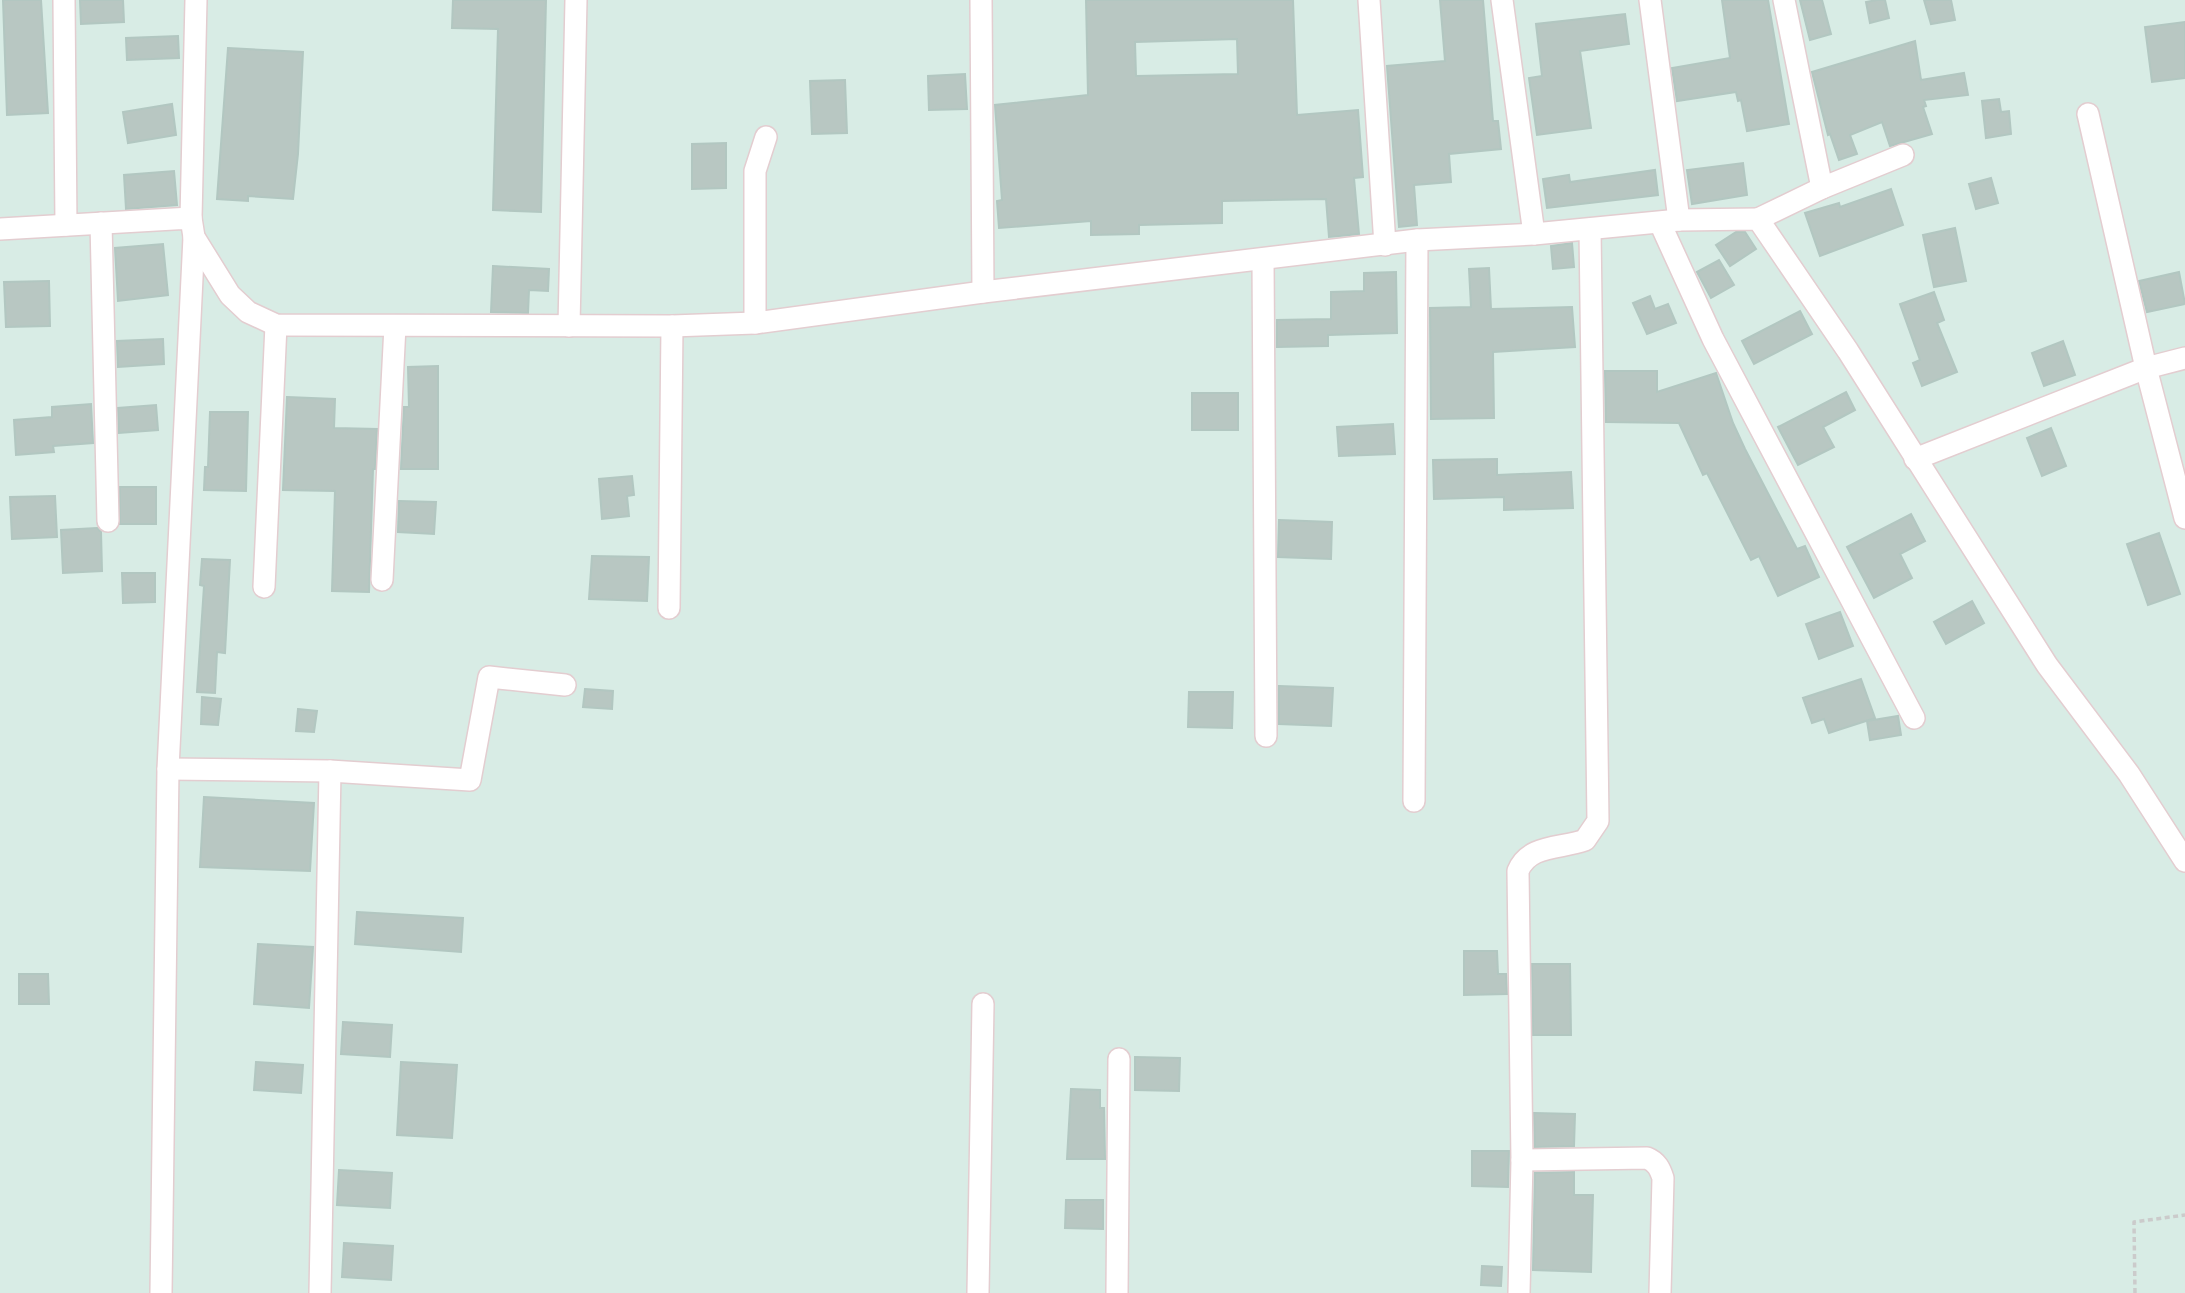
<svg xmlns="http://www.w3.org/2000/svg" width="2185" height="1293" viewBox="0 0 2185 1293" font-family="'Space Grotesk',sans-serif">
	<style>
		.building { fill: #b8c7c2; stroke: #b2c7c1; stroke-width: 2; fill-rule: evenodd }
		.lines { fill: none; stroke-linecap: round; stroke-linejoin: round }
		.street-casing { stroke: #e3cdd0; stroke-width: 24 }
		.path { stroke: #cbcbcb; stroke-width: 3.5; stroke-dasharray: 5 3.5; stroke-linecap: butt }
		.street { stroke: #fff; stroke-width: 21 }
	</style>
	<rect width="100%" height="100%" fill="#d8ece5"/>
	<g class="building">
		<polygon points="3,0 41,0 48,113 7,115"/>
		<polygon points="80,0 123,0 124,22 81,24"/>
		<polygon points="453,0 546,0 541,212 493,210 498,29 452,28"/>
		<path d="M 1086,0 L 1293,0 L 1297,115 L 1358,110 L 1363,177 L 1354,178 L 1359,234 L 1329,237 L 1326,199 L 1222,201 L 1222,223 L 1139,225 L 1139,234 L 1091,235 L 1091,221 L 999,228 L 997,201 L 1002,200 L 995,105 L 1088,95 ZM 1237,39 L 1238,74 L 1136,76 L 1135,42 Z"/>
		<polygon points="1440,0 1483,0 1493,121 1498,121 1501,149 1449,154 1451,182 1414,185 1417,225 1399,227 1387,66 1445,61"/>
		<polygon points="1722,0 1768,0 1789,124 1747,131 1741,100 1738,101 1736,92 1677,101 1672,68 1730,58"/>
		<polygon points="1800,0 1822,0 1831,34 1810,40"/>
		<polygon points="1877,0 1885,0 1889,18 1870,23 1866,2"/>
		<polygon points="1924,0 1951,0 1955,20 1931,24"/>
		<polygon points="1625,14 1629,44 1580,51 1591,128 1537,135 1529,78 1542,76 1536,24"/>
		<polygon points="2185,22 2185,78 2152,82 2145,27"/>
		<polygon points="178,36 179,58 127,60 126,38"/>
		<polygon points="1915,41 1921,80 1964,73 1968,95 1924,100 1926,106 1923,107 1932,134 1890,146 1882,122 1850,135 1857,154 1839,160 1830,134 1828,135 1812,72"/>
		<polygon points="228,48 303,52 298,154 293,199 248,196 248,201 217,199"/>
		<polygon points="965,74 967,109 929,110 928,76"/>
		<polygon points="845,80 847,133 812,134 810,81"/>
		<polygon points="1999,99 2001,112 2009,111 2011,134 1986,138 1982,101"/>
		<polygon points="172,104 176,135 128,143 123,112"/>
		<polygon points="726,143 726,188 692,189 692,144"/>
		<polygon points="1743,163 1747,195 1692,204 1687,170"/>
		<polygon points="1655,170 1658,195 1547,208 1543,179 1569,175 1570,182"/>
		<polygon points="174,171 177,205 126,209 124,175"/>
		<polygon points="1991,178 1998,203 1976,209 1969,184"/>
		<polygon points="1891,189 1903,225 1820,256 1805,213 1839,203 1840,207"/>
		<polygon points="1955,228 1966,281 1934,287 1923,235"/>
		<polygon points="1736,232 1745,232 1756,249 1730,266 1716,245"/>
		<polygon points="1572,243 1574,267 1553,269 1551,246"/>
		<polygon points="163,244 168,295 118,301 115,248"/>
		<polygon points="1719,260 1734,285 1711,298 1697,272"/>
		<polygon points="493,266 549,269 548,291 529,290 528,313 491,312"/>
		<polygon points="1489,268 1491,309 1572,307 1575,347 1493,352 1494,418 1431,419 1430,308 1471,307 1469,269"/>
		<polygon points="1396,272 1397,333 1328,335 1328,346 1277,347 1277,320 1331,319 1331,292 1364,291 1364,273"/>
		<polygon points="2179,272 2185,304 2147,312 2139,281"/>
		<polygon points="49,281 50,326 6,327 4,282"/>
		<polygon points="1934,292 1944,320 1937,323 1957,372 1922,386 1913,363 1920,360 1900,304"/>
		<polygon points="1650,296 1655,309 1668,304 1676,323 1647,334 1633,303"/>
		<polygon points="1800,311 1812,334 1754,364 1742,341"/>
		<polygon points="163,339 164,364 118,367 117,341"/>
		<polygon points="2063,341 2075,375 2044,386 2032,353"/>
		<polygon points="438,366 438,469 401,469 404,407 409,407 408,367"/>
		<polygon points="1605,371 1657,371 1657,392 1716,373 1733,423 1745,449 1797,549 1805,546 1819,577 1778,596 1759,556 1751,560 1707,473 1703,475 1679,423 1606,422"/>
		<polygon points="1846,392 1855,410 1823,427 1834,447 1798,465 1778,427"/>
		<rect x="1192" y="393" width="46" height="37"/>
		<polygon points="287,397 335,399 334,428 377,429 375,469 373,469 369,592 332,591 335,491 283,490"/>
		<polygon points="91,404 93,443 53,446 54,452 16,455 14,420 52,417 52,407"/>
		<polygon points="156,405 158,430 119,433 118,408"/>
		<polygon points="210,412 248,412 246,491 204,490 205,467 208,467"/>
		<polygon points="1393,424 1395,454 1339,456 1337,427"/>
		<polygon points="2051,428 2066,466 2042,476 2027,438"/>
		<polygon points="1497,459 1497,475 1571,472 1573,508 1504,510 1504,497 1434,499 1433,460"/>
		<polygon points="632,476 634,495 627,496 629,516 602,519 599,479"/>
		<rect x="120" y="487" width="36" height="37"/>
		<polygon points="55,496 57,537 12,539 10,497"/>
		<polygon points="399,501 436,502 434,534 398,532"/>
		<polygon points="1911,514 1925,541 1900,554 1912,578 1874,598 1847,547"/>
		<polygon points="1279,520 1332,522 1331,559 1278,557"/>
		<polygon points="97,528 101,532 102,571 63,573 61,530"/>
		<polygon points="2159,533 2180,594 2148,605 2127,544"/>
		<polygon points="592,556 649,557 647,601 589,599"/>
		<polygon points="202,559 230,560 225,653 217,652 215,693 197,692 204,586 200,585"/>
		<polygon points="122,573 155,573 155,602 123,603"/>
		<polygon points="1972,601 1984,623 1946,644 1934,622"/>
		<polygon points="1840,612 1853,646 1819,659 1806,624"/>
		<polygon points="1861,679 1875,718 1829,733 1824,719 1812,723 1803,698"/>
		<polygon points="1279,686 1333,688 1331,726 1279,724"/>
		<polygon points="585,689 613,691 612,709 583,707"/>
		<polygon points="1189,692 1233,692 1232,728 1188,727"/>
		<polygon points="202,697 221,699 218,725 201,724"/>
		<polygon points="298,709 317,711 314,732 296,731"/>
		<polygon points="1898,716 1901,735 1870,740 1867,721"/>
		<polygon points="204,797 314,803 310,871 200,867"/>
		<polygon points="357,912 463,918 461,952 355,944"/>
		<polygon points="258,944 313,947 309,1008 254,1004"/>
		<polygon points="1464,951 1497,951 1498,974 1506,974 1507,994 1464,995"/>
		<polygon points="1532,964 1570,964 1571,1035 1533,1035"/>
		<polygon points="19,974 48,974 49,1004 19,1004"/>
		<polygon points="343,1022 392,1025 390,1057 341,1054"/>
		<polygon points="1135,1057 1180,1058 1179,1091 1135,1090"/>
		<polygon points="256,1062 303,1065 301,1093 254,1090"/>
		<polygon points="401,1062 457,1065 452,1138 397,1135"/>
		<polygon points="1071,1089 1100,1090 1100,1108 1104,1108 1105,1159 1067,1159"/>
		<polygon points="1534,1113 1575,1114 1574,1146 1535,1147"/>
		<polygon points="1472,1151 1509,1151 1508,1187 1472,1186"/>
		<polygon points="339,1170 392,1173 390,1208 337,1205"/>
		<polygon points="1574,1172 1574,1195 1593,1195 1591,1272 1533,1270 1535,1173"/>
		<polygon points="1066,1200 1103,1200 1103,1229 1065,1228"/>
		<polygon points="344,1243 393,1246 391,1280 342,1277"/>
		<polygon points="1482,1266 1502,1267 1501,1286 1481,1285"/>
	</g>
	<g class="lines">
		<g class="street-casing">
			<g id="street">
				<polyline points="64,0 66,225"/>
				<polyline points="981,0 983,292"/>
				<polyline points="1369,0 1385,245"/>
				<polyline points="1502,0 1534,234"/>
				<polyline points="1650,0 1679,220"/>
				<polyline points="2088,114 2146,368 2185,518"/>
				<polyline points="1822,188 1903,155"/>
				<polyline points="191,218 196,0"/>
				<polyline points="1758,219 1822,188 1784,0"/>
				<polyline points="101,223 108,521"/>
				<polyline points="1660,223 1713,339 1914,718"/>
				<polyline points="0,229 191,218 194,237 230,295 248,312 276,325 672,326 755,323 983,292 1417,240 1534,234 1679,220 1758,219 1848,351 2047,665 2129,774 2185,861"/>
				<polyline points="1263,259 1266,736"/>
				<polyline points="755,323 755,171 766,137"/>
				<polyline points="569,326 576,0"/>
				<polyline points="1915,459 2146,368 2185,358"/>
				<polyline points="382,580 395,326"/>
				<polyline points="264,587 276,325"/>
				<polyline points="669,608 672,326"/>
				<polyline points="168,769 330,771 470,780 489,677 565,685"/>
				<polyline points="1414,801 1417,240"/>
				<path d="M 1522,1160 L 1647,1158 C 1657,1162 1660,1169 1663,1178 L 1660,1293"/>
				<polyline points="161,1293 168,769 194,237"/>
				<polyline points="320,1293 330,771"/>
				<polyline points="978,1293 983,1004"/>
				<polyline points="1117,1293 1119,1059"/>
				<path d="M 1519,1293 L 1522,1160 L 1518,871 C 1529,844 1561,849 1585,840 L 1598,821 L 1590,229"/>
			</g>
		</g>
		<polyline class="path" points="2135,1293 2134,1222 2185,1215"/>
		<use href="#street" class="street"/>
	</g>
</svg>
